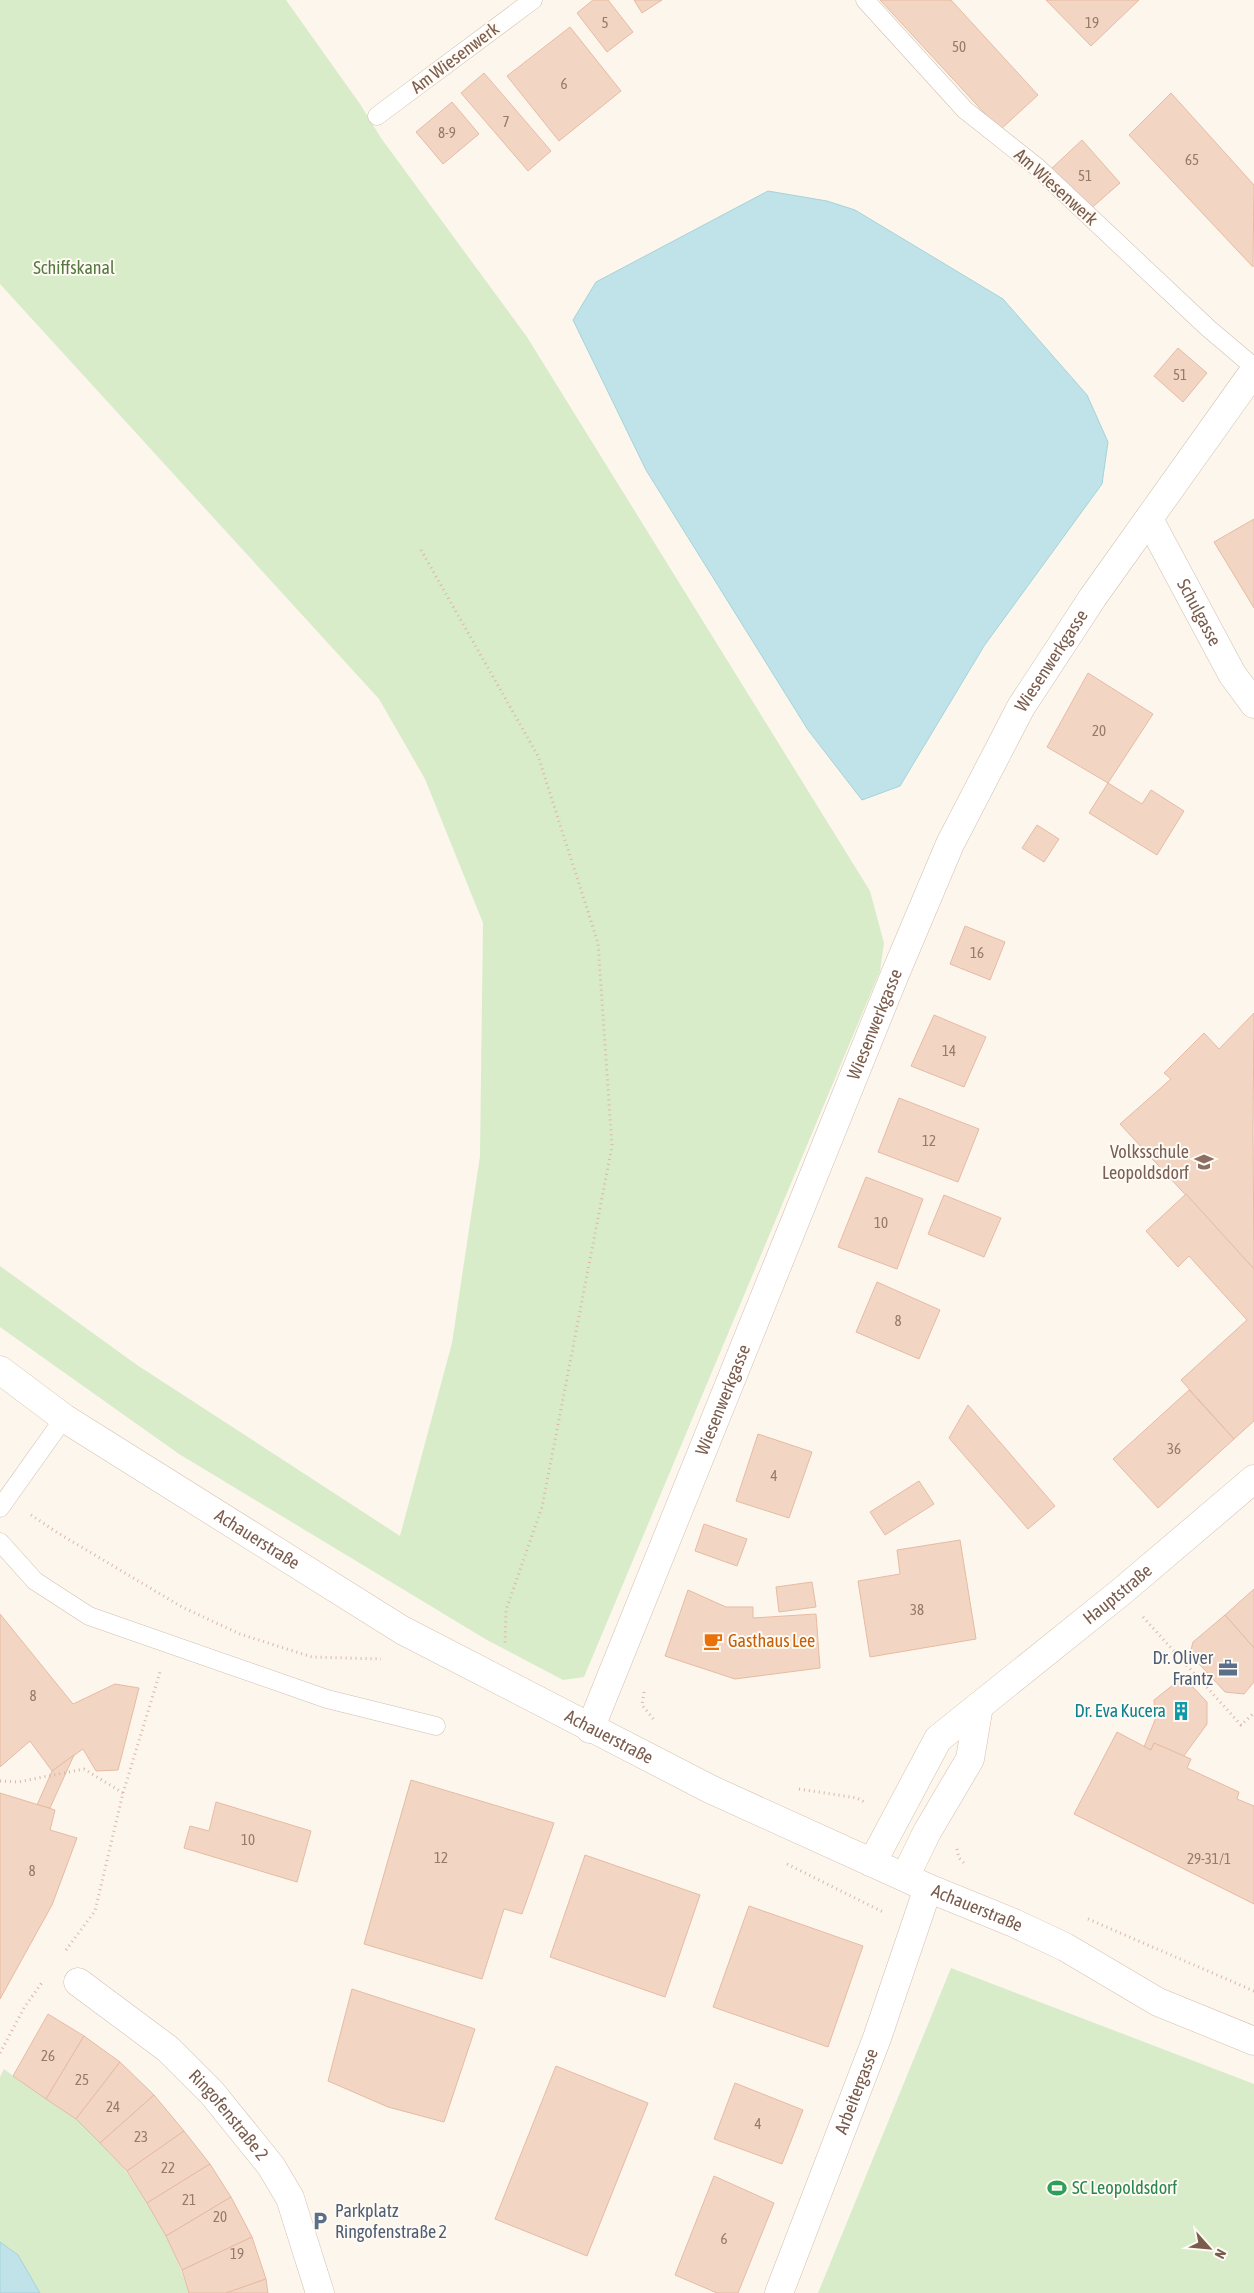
<svg xmlns="http://www.w3.org/2000/svg" width="1254" height="2293" viewBox="0 0 1254 2293" font-family="'Asap Condensed',sans-serif">
	<style>
		.green { fill: #d8ecc9 }
		.water { fill: #bfe3e8; stroke: #a5d3da }
		.building { fill: #f3d5c3; stroke: #e6bba3 }
		.lines { fill: none; stroke-linecap: round; stroke-linejoin: round }
		.lane-casing { stroke: #d1beb0; stroke-width: 19 }
		.street-casing { stroke: #d1beb0; stroke-width: 29 }
		.secondary-casing { stroke: #d6c0b0; stroke-width: 29 }
		.path { stroke: #d9b8a5; stroke-width: 3; stroke-dasharray: 1 4; stroke-linecap: butt }
		.lane { stroke: #fff; stroke-width: 18 }
		.street { stroke: #fff; stroke-width: 28 }
		.secondary { stroke: #fff; stroke-width: 28 }
		.labels { text-anchor: middle; stroke-width: 4; stroke-linejoin: round; paint-order: stroke }
		.number-label { font-size: 15px; fill: #987a6a }
		.street-label { font-size: 18px; fill: #7a5c4d; stroke: #fffaf3 }
		.park-label { font-size: 18px; fill: #537a41; stroke: #fffaf3 }
		.education-label { font-size: 18px; fill: #785e54; stroke: #fffaf3; text-anchor: end }
		.food-label { font-size: 18px; fill: #c56008; stroke: #fffaf3; text-anchor: start }
		.service-label { font-size: 18px; fill: #4e5e75; stroke: #fffaf3; text-anchor: end }
		.culture-label { font-size: 18px; fill: #0d838f; stroke: #fffaf3; text-anchor: end }
		.leisure-label { font-size: 18px; fill: #27864d; stroke: #fffaf3; text-anchor: start }
	</style>
	<rect width="100%" height="100%" fill="#fdf6ec"/>
	<g class="green">
		<polygon points="0,0 286,0 360,104 381,138 527,337 870,891 884,943 880,971 584,1677 563,1680 487,1640 179,1454 0,1327 0,1266 137,1365 400,1536 452,1343 480,1156 483,923 425,779 379,699 0,284"/>
		<polygon points="951,1968 1254,2084 1254,2293 818,2293"/>
		<path d="M 4,2069 C 27,2087 54,2101 76,2119 C 130,2164 168,2227 189,2293 L 0,2293 L 0,2077 Z"/>
	</g>
	<g class="water">
		<polygon points="768,191 827,201 855,210 1003,299 1087,395 1108,442 1102,484 984,646 900,786 862,800 808,730 646,470 573,320 596,282"/>
		<polygon points="0,2242 18,2255 40,2293 0,2293"/>
	</g>
	<g class="building">
		<polygon points="593,0 608,0 633,32 607,52 577,13"/>
		<polygon points="634,0 662,0 642,13"/>
		<polygon points="880,0 951,0 1038,95 1000,130"/>
		<polygon points="1046,0 1139,0 1091,46"/>
		<polygon points="570,27 621,91 559,141 507,76"/>
		<polygon points="484,73 551,151 528,171 461,93"/>
		<polygon points="1171,93 1254,185 1253,267 1129,135"/>
		<polygon points="452,102 479,134 443,164 416,132"/>
		<polygon points="1082,140 1120,183 1088,211 1051,169"/>
		<polygon points="1178,348 1207,373 1183,402 1154,376"/>
		<polygon points="1254,519 1254,608 1214,542"/>
		<polygon points="1088,673 1153,714 1108,783 1047,747"/>
		<polygon points="1108,783 1142,804 1151,790 1184,811 1157,855 1089,813"/>
		<polygon points="1037,825 1059,839 1044,862 1022,848"/>
		<polygon points="965,926 1005,942 990,980 950,964"/>
		<polygon points="1254,1013 1253,1131 1254,1269 1120,1124 1171,1079 1164,1073 1204,1033 1219,1049"/>
		<polygon points="934,1015 986,1037 964,1087 911,1066"/>
		<polygon points="899,1098 979,1129 958,1182 878,1152"/>
		<polygon points="866,1177 923,1199 897,1269 838,1247"/>
		<polygon points="1186,1194 1254,1269 1254,1421 1234,1439 1181,1380 1247,1320 1189,1256 1178,1267 1146,1231"/>
		<polygon points="944,1195 1001,1218 984,1257 928,1234"/>
		<polygon points="877,1282 940,1310 919,1359 856,1332"/>
		<polygon points="1189,1390 1234,1439 1158,1508 1113,1459"/>
		<polygon points="968,1405 1055,1506 1028,1529 949,1438"/>
		<polygon points="758,1434 812,1452 789,1518 736,1501"/>
		<polygon points="919,1481 934,1504 885,1535 870,1512"/>
		<polygon points="704,1524 747,1539 737,1566 695,1551"/>
		<polygon points="960,1540 976,1639 870,1657 858,1581 900,1574 897,1550"/>
		<polygon points="812,1582 816,1607 779,1612 776,1587"/>
		<polygon points="1254,1589 1254,1648 1225,1615"/>
		<polygon points="688,1590 726,1607 753,1607 753,1618 816,1614 820,1668 735,1679 665,1656"/>
		<polygon points="0,1614 73,1704 115,1684 139,1688 118,1770 96,1771 83,1749 52,1771 30,1741 0,1767"/>
		<polygon points="1225,1615 1254,1648 1254,1682 1244,1694 1225,1692 1190,1654 1193,1642"/>
		<polygon points="1178,1681 1188,1682 1207,1702 1207,1724 1183,1757 1154,1743 1151,1750 1144,1747 1155,1720 1154,1700"/>
		<polygon points="1117,1732 1151,1750 1154,1743 1191,1759 1187,1768 1239,1792 1237,1799 1254,1806 1254,1904 1074,1814"/>
		<polygon points="74,1755 50,1808 37,1805 52,1771"/>
		<polygon points="411,1780 554,1823 522,1914 504,1909 482,1979 364,1944"/>
		<polygon points="0,1793 55,1810 50,1830 77,1838 52,1905 0,1999"/>
		<polygon points="216,1802 311,1831 297,1882 184,1848 190,1826 209,1831"/>
		<polygon points="585,1855 700,1895 665,1997 550,1957"/>
		<polygon points="749,1906 863,1946 828,2047 713,2007"/>
		<polygon points="352,1989 475,2029 444,2122 388,2107 328,2081"/>
		<polygon points="48,2014 84,2036 46,2099 13,2076"/>
		<polygon points="84,2036 120,2062 76,2119 46,2099"/>
		<polygon points="120,2062 154,2095 100,2143 76,2119"/>
		<polygon points="556,2066 648,2103 587,2256 495,2219"/>
		<polygon points="735,2083 803,2110 782,2164 714,2139"/>
		<polygon points="154,2095 184,2131 127,2171 100,2143"/>
		<polygon points="184,2131 210,2164 147,2203 127,2171"/>
		<polygon points="210,2164 231,2197 166,2236 147,2203"/>
		<polygon points="714,2176 774,2203 738,2293 717,2293 675,2275"/>
		<polygon points="231,2197 252,2237 182,2270 166,2236"/>
		<polygon points="252,2237 266,2279 226,2293 189,2293 182,2270"/>
		<polygon points="266,2279 268,2293 226,2293"/>
	</g>
	<g class="lines">
		<g class="lane-casing">
			<g id="lane">
				<polyline points="865,0 965,110 1037,167 1208,328 1254,367"/>
				<polyline points="377,116 533,0"/>
				<polyline points="0,1508 64,1418"/>
				<polyline points="0,1542 35,1581 89,1616 327,1699 436,1726"/>
			</g>
		</g>
		<g class="street-casing">
			<g id="street">
				<path id="s1" d="M 1149,519 L 1232,674 L 1254,704"/>
				<path id="s2" d="M 590,1729 L 893,979 L 950,844 L 1021,707 L 1093,597 L 1254,371"/>
				<path id="s3" d="M 78,1982 L 168,2049 L 212,2093 L 271,2166 L 290,2198 L 320,2293"/>
				<path id="s4" d="M 779,2293 L 877,2038 L 928,1888"/>
			</g>
		</g>
		<g class="secondary-casing">
			<g id="secondary">
				<path id="s5" d="M 0,1370 L 64,1418 L 402,1630 L 710,1789 L 928,1888 L 1014,1923 L 1065,1947 L 1158,2002 L 1254,2041"/>
				<path id="s6" d="M 872,1863 L 938,1739 L 1121,1592 L 1254,1479"/>
				<polyline points="905,1877 927,1832 970,1759 979,1706"/>
			</g>
		</g>
		<g class="path">
			<polyline points="421,550 538,756 598,943 612,1146 542,1507 506,1610 505,1645"/>
			<polyline points="31,1515 58,1533 182,1607 240,1634 312,1657 381,1659"/>
			<polyline points="1143,1617 1241,1725 1254,1713"/>
			<polyline points="644,1692 642,1705 655,1721"/>
			<polyline points="0,1781 18,1782 84,1769 123,1793"/>
			<polyline points="799,1789 857,1798 866,1803"/>
			<polyline points="957,1849 959,1858 966,1865"/>
			<polyline points="787,1864 885,1913"/>
			<polyline points="1088,1919 1254,1991"/>
			<polyline points="66,1950 95,1911 123,1793 160,1672"/>
			<polyline points="0,2053 24,2008 43,1981"/>
		</g>
		<use href="#lane" class="lane"/>
		<use href="#street" class="street"/>
		<use href="#secondary" class="secondary"/>
	</g>
	<defs>
		<g id="school-bare" transform="scale(1.5)"><path d="M0-5L7-2L0 1L-7-2ZM-4 1L0 2.5L4 1V4Q0 6-4 4Z" fill="#8d6e63" stroke="#fffaf3" stroke-width="2.5" paint-order="stroke"/></g>
		<g id="cafe-bare" transform="scale(1.5)"><path d="M-5.5-4.5H6V0H3Q3 3.5 0 3.5H-2.5Q-5.5 3.5-5.5 0ZM3-3.2v2h1.7v-2ZM-6 4.5H4V6H-6Z" fill="#e8710a" stroke="#fffaf3" stroke-width="2.5" paint-order="stroke"/></g>
		<g id="office-bare" transform="scale(1.5)"><path d="M-6-3h4V-5.5h4V-3h4V5H-6ZM-1-4.5V-3h2v-1.5ZM-6 0V1H6V0Z" fill="#5c6f8a" stroke="#fffaf3" stroke-width="2.5" paint-order="stroke"/></g>
		<g id="building-bare" transform="scale(1.5)"><path d="M-4-6H4V6H1V3H-1V6H-4ZM-2.5-4.3h1.7v1.8h-1.7ZM.8-4.3h1.7v1.8H.8ZM-2.5-1h1.7V.8h-1.7ZM.8-1h1.7V.8H.8Z" fill="#0f9aa8" stroke="#fffaf3" stroke-width="2.5" paint-order="stroke"/></g>
		<g id="stadium-bare" transform="scale(1.5)"><path d="M0-5a6.5 5 0 1 0 0 10a6.5 5 0 1 0 0-10ZM-3.5-1.8h7v3.6h-7Z" fill="#2e9e5b" stroke="#fffaf3" stroke-width="2.5" paint-order="stroke"/></g>
		<g id="parking-bare" transform="scale(1.5)"><path d="M-3.5-5.5H1a3.5 3.5 0 0 1 0 7H-1V5.5H-3.5ZM-1-3.4V-.6H.8a1.4 1.4 0 0 0 0-2.8Z" fill="#5c6f8a" stroke="#fffaf3" stroke-width="2.5" paint-order="stroke"/></g>
	</defs>
	<g fill-rule="evenodd">
		<use href="#school-bare" x="1204" y="1162"/>
		<use href="#cafe-bare" x="713" y="1641"/>
		<use href="#office-bare" x="1228" y="1668"/>
		<use href="#building-bare" x="1181" y="1711"/>
		<use href="#stadium-bare" x="1057" y="2188"/>
		<use href="#parking-bare" x="320" y="2221"/>
	</g>
	<g class="labels">
		<g class="number-label">
			<text x="605" y="28">5</text>
			<text x="1092" y="28">19</text>
			<text x="959" y="52">50</text>
			<text x="564" y="89">6</text>
			<text x="506" y="127">7</text>
			<text x="447" y="138">8-9</text>
			<text x="1192" y="165">65</text>
			<text x="1085" y="181">51</text>
			<text x="1180" y="380">51</text>
			<text x="1099" y="736">20</text>
			<text x="977" y="958">16</text>
			<text x="949" y="1056">14</text>
			<text x="929" y="1146">12</text>
			<text x="881" y="1228">10</text>
			<text x="898" y="1326">8</text>
			<text x="1174" y="1454">36</text>
			<text x="774" y="1481">4</text>
			<text x="917" y="1615">38</text>
			<text x="33" y="1701">8</text>
			<text x="248" y="1845">10</text>
			<text x="441" y="1863">12</text>
			<text x="1209" y="1864">29-31/1</text>
			<text x="32" y="1876">8</text>
			<text x="48" y="2061">26</text>
			<text x="82" y="2085">25</text>
			<text x="113" y="2112">24</text>
			<text x="758" y="2129">4</text>
			<text x="141" y="2142">23</text>
			<text x="168" y="2173">22</text>
			<text x="189" y="2205">21</text>
			<text x="220" y="2222">20</text>
			<text x="724" y="2244">6</text>
			<text x="237" y="2259">19</text>
		</g>
		<g class="street-label">
			<text transform="translate(455 58) rotate(-37)" y="6">Am Wiesenwerk</text>
			<text transform="translate(1056 187) rotate(42)" y="6">Am Wiesenwerk</text>
			<text dy="6" stroke="none"><textPath href="#s1" startOffset="106">Schulgasse</textPath></text>
			<text dy="6" stroke="none"><textPath href="#s2" startOffset="1165">Wiesenwerkgasse</textPath></text>
			<text dy="6" stroke="none"><textPath href="#s2" startOffset="760">Wiesenwerkgasse</textPath></text>
			<text dy="6" stroke="none"><textPath href="#s2" startOffset="355">Wiesenwerkgasse</textPath></text>
			<text dy="6" stroke="none"><textPath href="#s5" startOffset="308">Achauerstraße</textPath></text>
			<text dy="6" stroke="none"><textPath href="#s6" startOffset="371">Hauptstraße</textPath></text>
			<text dy="6" stroke="none"><textPath href="#s5" startOffset="712">Achauerstraße</textPath></text>
			<text dy="6" stroke="none"><textPath href="#s5" startOffset="1118">Achauerstraße</textPath></text>
			<text dy="6" stroke="none"><textPath href="#s4" startOffset="216">Arbeitergasse</textPath></text>
			<text dy="6" stroke="none"><textPath href="#s3" startOffset="202">Ringofenstraße 2</textPath></text>
		</g>
		<g class="park-label">
			<text x="74" y="274">Schiffskanal</text>
		</g>
		<g class="education-label">
			<text x="1189" y="1158">Volksschule<tspan x="1189" dy="21">Leopoldsdorf</tspan></text>
		</g>
		<g class="food-label">
			<text x="728" y="1647">Gasthaus Lee</text>
		</g>
		<g class="service-label">
			<text x="1213" y="1664">Dr. Oliver<tspan x="1213" dy="21">Frantz</tspan></text>
			<text x="335" y="2217" text-anchor="start">Parkplatz<tspan x="335" dy="21">Ringofenstraße 2</tspan></text>
		</g>
		<g class="culture-label">
			<text x="1166" y="1717">Dr. Eva Kucera</text>
		</g>
		<g class="leisure-label">
			<text x="1072" y="2194">SC Leopoldsdorf</text>
		</g>
	</g>
	<g transform="translate(1209 2248) rotate(117)" stroke="#fffaf3" stroke-width="4" paint-order="stroke">
	<path d="M0-4L9 19L0 12L-9 19Z" fill="#7a5c4d"/>
	<text y="-8" font-size="14" font-weight="bold" text-anchor="middle" fill="#7a5c4d">N</text>
	</g>
</svg>
